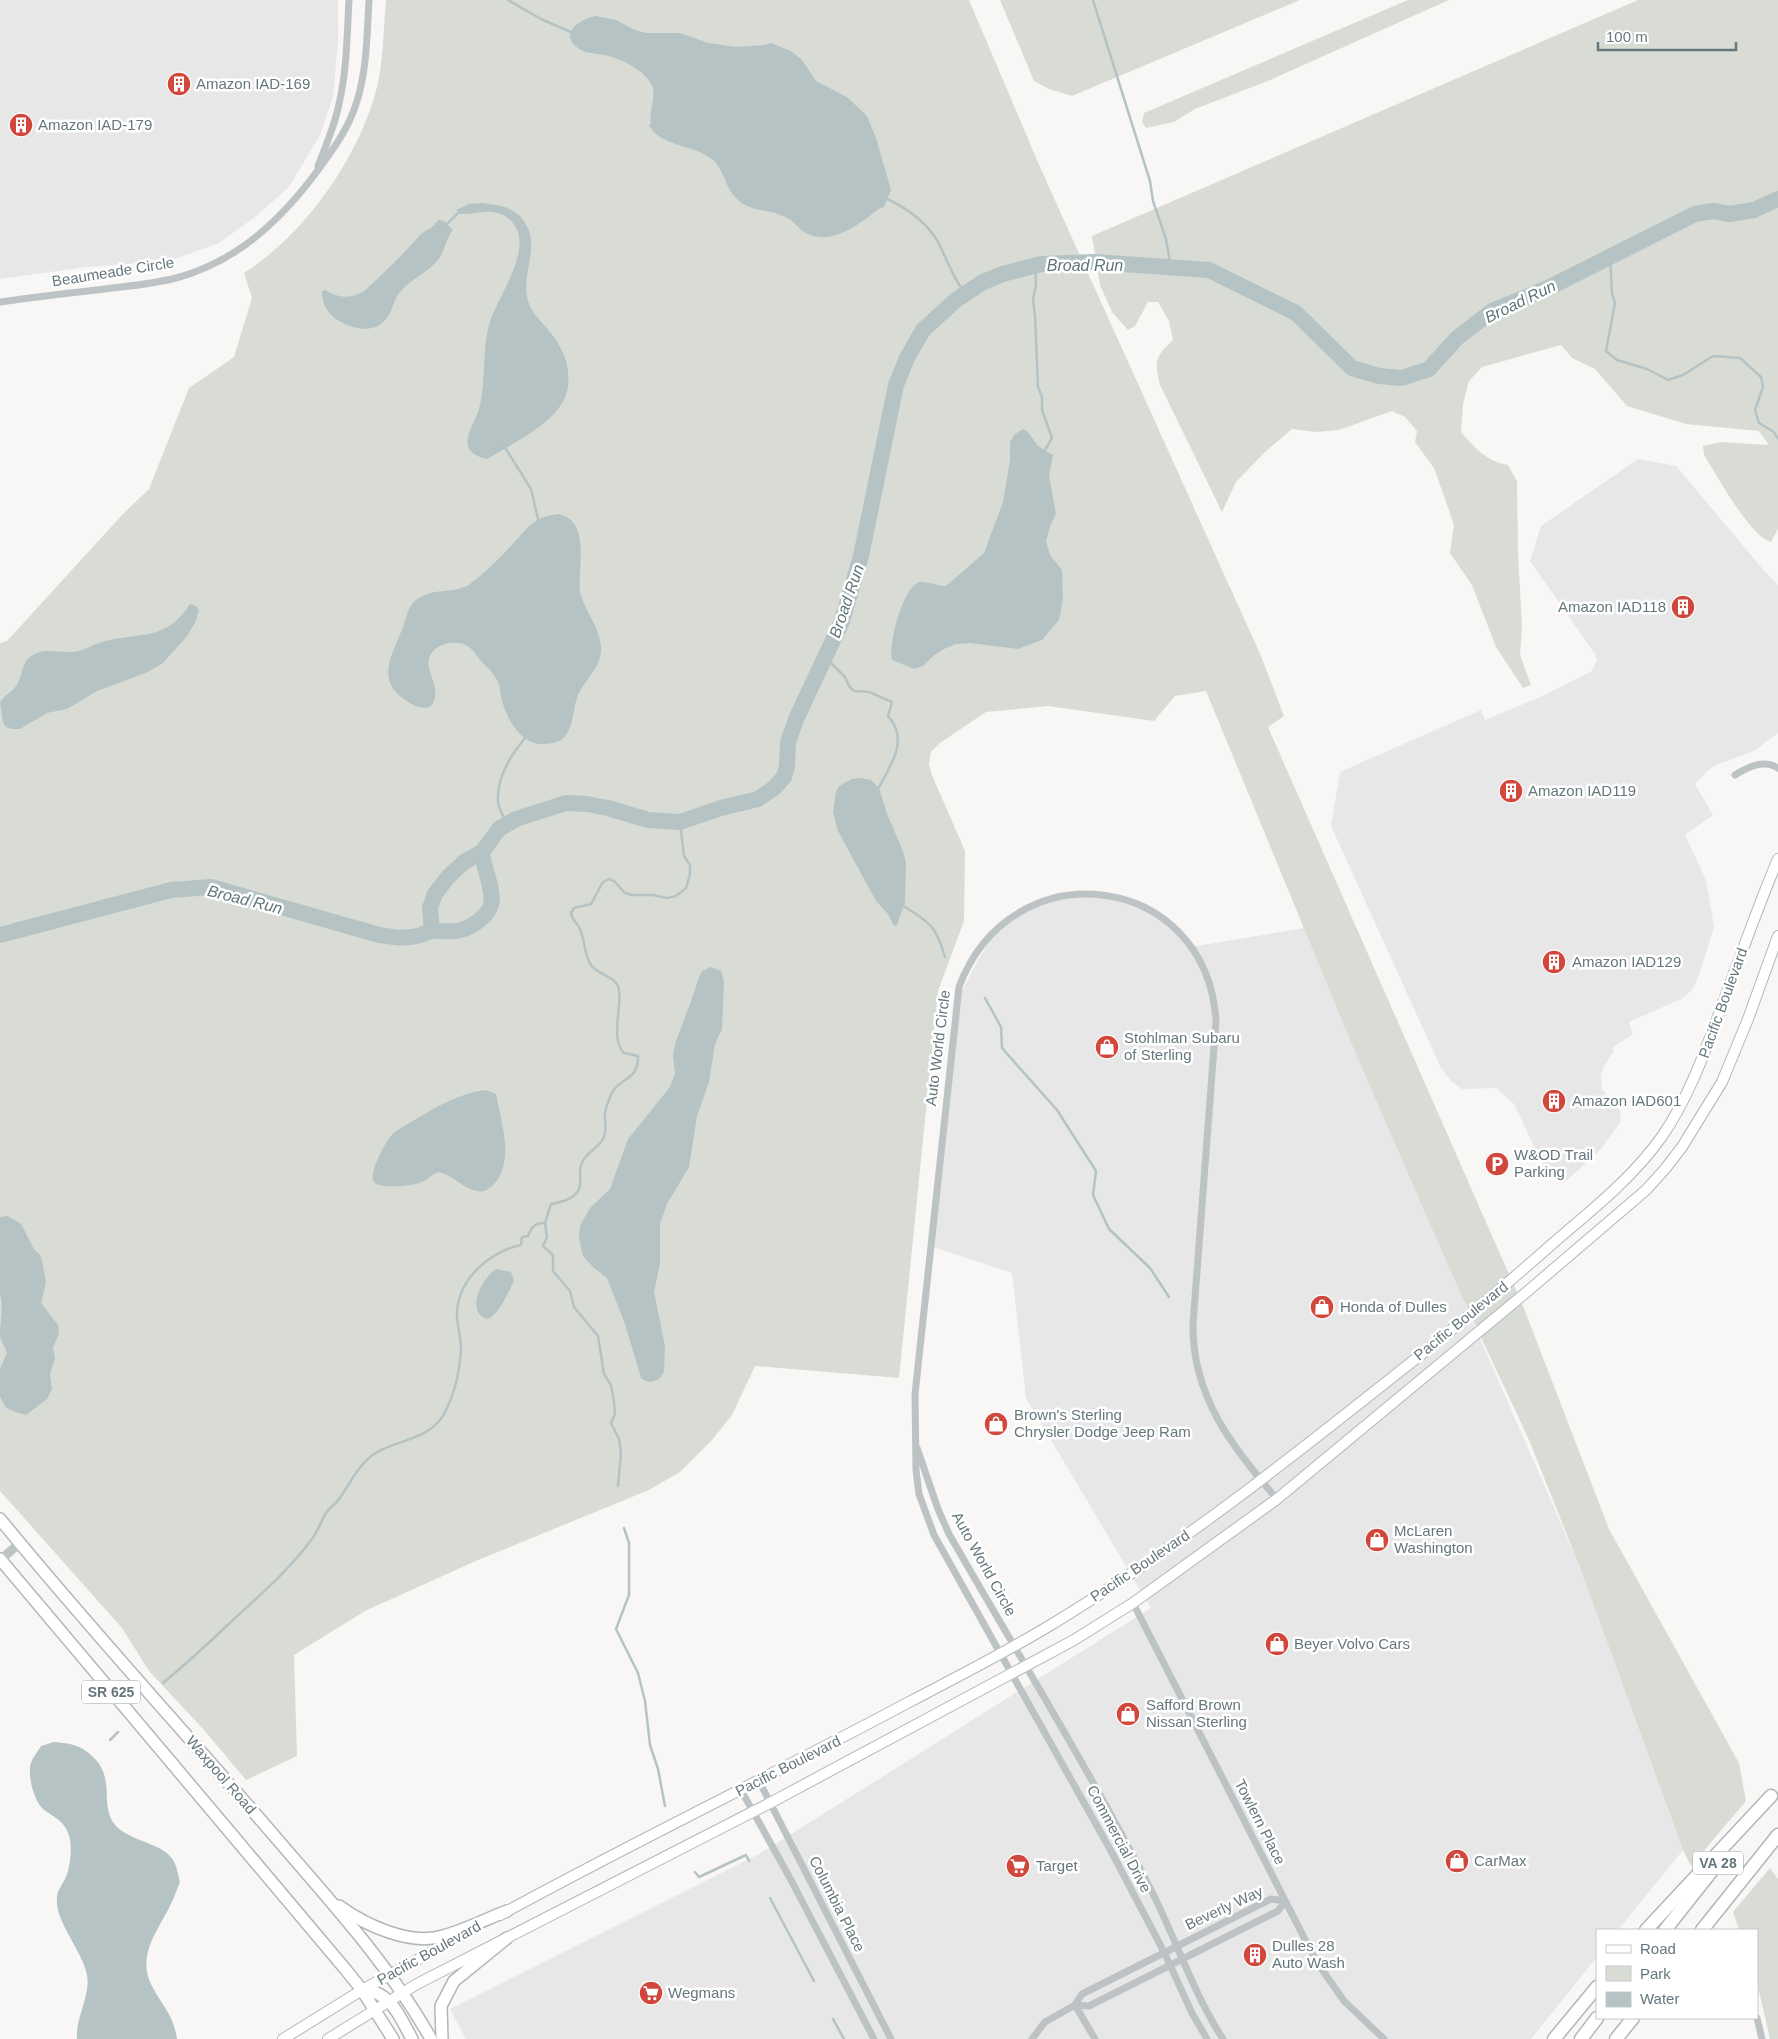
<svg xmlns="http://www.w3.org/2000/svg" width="1778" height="2039" viewBox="0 0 1778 2039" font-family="Arial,sans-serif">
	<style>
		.built { fill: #e6e7e6 }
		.green { fill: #d9dcd5 }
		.water { fill: #b5c3c4 }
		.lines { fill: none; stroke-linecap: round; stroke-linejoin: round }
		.stream { stroke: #b5c3c4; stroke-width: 2.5 }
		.river { stroke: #b5c3c4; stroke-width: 16 }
		.secondary-casing { stroke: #b0b7ba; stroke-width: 12 }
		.primary-casing { stroke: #b1b7b9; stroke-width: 14 }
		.motorway-casing { stroke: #b1b6b8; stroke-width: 15 }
		.minor { stroke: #bdc3c5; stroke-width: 7 }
		.tertiary { stroke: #bdc3c5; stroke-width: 9 }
		.secondary { stroke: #fff; stroke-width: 10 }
		.primary { stroke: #fff; stroke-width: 11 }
		.motorway { stroke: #fff; stroke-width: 12 }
		.labels { text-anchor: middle; stroke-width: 5; stroke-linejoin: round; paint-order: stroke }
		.shield { fill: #fff; stroke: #94a0a4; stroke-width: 1 }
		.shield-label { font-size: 14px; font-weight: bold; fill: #66777d }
		.poi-label { font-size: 15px; fill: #66777d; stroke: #fff; text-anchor: start }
		.street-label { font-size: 15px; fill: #66777d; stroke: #fff }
		.water-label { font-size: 16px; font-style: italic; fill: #607678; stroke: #fff }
	</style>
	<rect width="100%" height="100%" fill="#f8f7f6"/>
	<g class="built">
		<polygon points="0,0 338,0 338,41 333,97 320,135 289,187 255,217 219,243 169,261 86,267 0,279"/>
		<polygon points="1638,459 1676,466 1762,568 1778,585 1778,733 1754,751 1716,765 1706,772 1695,784 1713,815 1685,835 1706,880 1714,927 1699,975 1692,990 1683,998 1629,1022 1633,1034 1613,1047 1614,1051 1605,1064 1601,1074 1602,1089 1621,1112 1620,1123 1600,1150 1564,1183 1549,1173 1544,1167 1514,1104 1496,1088 1462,1089 1451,1081 1441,1068 1331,826 1340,772 1481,710 1485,720 1538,698 1592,671 1597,660 1595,654 1530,561 1541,526"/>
		<polygon points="1099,895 1156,914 1191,947 1304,928 1458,1288 1579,1565 1683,1850 1618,1930 1597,1930 1597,1957 1531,2039 466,2039 450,2009 761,1853 1151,1608 1026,1398 1012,1273 930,1246 956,1002 993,932 1040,902"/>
	</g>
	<g class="green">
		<path d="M 386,0 L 969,0 L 1040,167 L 1261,656 L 1284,716 L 1268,727 L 1523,1306 L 1609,1529 L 1739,1763 L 1746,1801 L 1691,1866 L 1683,1850 L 1579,1565 L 1529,1440 L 1458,1288 L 1356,1054 L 1206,691 L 1175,696 L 1154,721 L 1048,706 L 986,712 L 940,743 L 931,752 L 929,764 L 932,775 L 965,851 L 964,921 L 938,991 L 899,1378 L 755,1366 L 732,1415 L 712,1440 L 680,1472 L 649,1490 L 478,1560 L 365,1611 L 294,1655 L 297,1756 L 246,1780 L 204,1730 L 149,1671 L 122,1628 L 0,1491 L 0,643 L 7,641 L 122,515 L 149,489 L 189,388 L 234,357 L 252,298 L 244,273 C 304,235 357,160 376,91 C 384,62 383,30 386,0 Z"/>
		<polygon points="1000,0 1300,0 1072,96 1049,89 1034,81"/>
		<polygon points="1408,0 1449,0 1268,81 1195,109 1174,122 1146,128 1142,122 1144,113"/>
		<path d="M 1638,0 L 1778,0 L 1778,529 L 1771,542 C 1749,535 1718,477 1704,455 L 1703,446 L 1721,442 L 1769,445 L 1759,431 L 1686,424 L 1627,406 L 1595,369 L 1572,358 L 1561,345 L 1482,367 L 1469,381 L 1463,404 L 1461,432 C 1475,448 1486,461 1508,465 L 1517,481 L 1518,553 L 1522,627 L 1520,655 L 1531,685 L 1523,688 L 1496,647 L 1472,585 L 1450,553 L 1454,525 L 1451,516 L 1434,468 L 1415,442 L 1417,431 L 1405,417 L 1392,411 L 1339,430 L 1316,432 L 1292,429 L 1265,452 L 1236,482 L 1222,512 L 1160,385 C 1154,361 1155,357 1173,340 L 1169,321 L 1158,302 L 1148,302 L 1135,326 L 1128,330 L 1112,312 L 1100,285 L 1092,236 Z"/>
		<polygon points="1770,1868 1778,1879 1778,2039 1770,2039 1757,1983 1757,1930 1739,1930 1733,1912"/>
	</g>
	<g class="water">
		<path d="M 596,16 L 616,20 L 635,30 L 646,33 L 680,33 L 708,43 L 736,47 L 764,45 L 771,43 L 791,51 L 802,60 L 816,81 L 847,97 L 867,116 L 876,138 L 891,190 L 884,207 L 880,208 C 861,223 830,248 804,232 C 797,227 792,219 783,216 C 768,209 750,212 737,199 C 725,188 725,172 714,161 C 696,144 661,148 649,125 L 651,123 C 648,108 659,95 650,82 C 641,68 619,58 604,55 C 596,53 588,54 581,50 C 557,36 578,19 596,16 Z"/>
		<path d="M 482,203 C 499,205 516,207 525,223 C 541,247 520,275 528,301 C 531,311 538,318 545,326 C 562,345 574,368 566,395 C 556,423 512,444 487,459 C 451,451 475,426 480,405 C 486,379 482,351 489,325 C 496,298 538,245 510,220 C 495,205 477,215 460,214 L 456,210 L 469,204 Z"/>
		<path d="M 438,220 L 444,221 L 453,230 C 446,238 445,251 438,260 C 427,273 411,279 400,292 C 394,299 393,309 388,316 C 377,334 357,330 341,322 C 328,315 322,305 322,291 L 325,290 C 338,298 349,299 363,292 C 383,274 403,255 420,235 C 425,230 434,228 438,220 Z"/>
		<path d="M 1023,429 L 1028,432 L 1038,446 L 1053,455 L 1049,475 L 1056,514 L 1051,524 L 1046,541 L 1050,555 L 1062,570 L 1063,599 L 1059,620 L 1042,640 L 1018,649 L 970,643 L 956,644 L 944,649 L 933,656 L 923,666 L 914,669 L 892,660 C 888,644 903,587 919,582 C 925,581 938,586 946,586 L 984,553 L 1003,502 L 1010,460 L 1010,442 L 1015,434 Z"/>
		<path d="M 558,514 C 592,520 577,570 580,591 C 584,611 602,629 601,651 C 600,668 585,680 578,695 C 572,709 575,729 561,740 C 554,744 546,744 539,744 C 520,742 508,720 503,704 C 500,697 501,689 498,682 C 495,675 489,669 484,664 C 478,659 475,651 469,647 C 460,640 442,642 434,650 C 417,668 446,686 431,706 C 424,710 417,707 410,703 C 373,682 392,656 403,627 C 407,617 407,607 416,600 C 435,587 449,594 467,586 C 483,575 498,560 511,546 C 527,529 532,517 558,514 Z"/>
		<path d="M 190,604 L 196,606 L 199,610 L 196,621 L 187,636 L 163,663 L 148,672 L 97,691 L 67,709 L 47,713 L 20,729 L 12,729 L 6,727 L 3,722 L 0,703 C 4,695 11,693 16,686 C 23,677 21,663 31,656 C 44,647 59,653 73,652 C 85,651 94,643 106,641 C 142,632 166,641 190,604 Z"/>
		<polygon points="860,778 871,780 879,788 887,814 903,851 906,863 905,902 897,925 894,926 888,914 876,901 838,831 833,812 836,792 839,786 852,779"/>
		<polygon points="711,967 721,971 724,981 722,1029 715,1044 709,1082 697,1116 689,1167 667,1204 660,1224 660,1264 654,1292 665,1346 664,1372 659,1379 651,1382 645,1381 641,1378 625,1324 607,1278 594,1268 583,1256 579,1238 580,1226 590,1208 610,1189 628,1139 670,1087 675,1073 673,1055 676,1041 691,1001 699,977 702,971"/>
		<path d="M 486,1090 L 496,1094 C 501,1122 515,1160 494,1184 C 489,1189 484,1193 477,1191 C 462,1188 453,1175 439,1172 C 431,1174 427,1181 419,1183 C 411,1186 379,1189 374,1182 C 368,1174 385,1143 391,1136 C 396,1130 405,1126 413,1121 C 436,1107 459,1093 486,1090 Z"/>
		<path d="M 8,1216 L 21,1224 L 34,1249 L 40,1255 L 42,1260 L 46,1283 L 41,1303 L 58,1325 L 59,1333 L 53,1348 L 55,1358 L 50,1374 L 52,1389 L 47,1399 L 26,1415 L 15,1412 L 6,1408 L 0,1397 L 0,1369 L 7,1353 C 5,1347 0,1340 0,1334 C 0,1322 4,1305 0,1295 L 0,1217 Z"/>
		<path d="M 496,1269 L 511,1272 L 514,1281 C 508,1292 500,1313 488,1319 C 464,1313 482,1278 496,1269 Z"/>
		<path d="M 54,1742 C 73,1744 82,1745 95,1759 C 116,1781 98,1807 117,1827 C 131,1841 164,1844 173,1860 C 177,1866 178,1875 180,1882 C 175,1894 171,1906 164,1917 C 151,1941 138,1961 153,1988 C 163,2007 174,2016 177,2039 L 77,2039 C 75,2018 91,1996 87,1975 C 83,1952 54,1920 57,1898 C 57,1890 63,1884 66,1877 C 70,1867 72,1850 70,1839 C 65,1820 56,1819 43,1809 C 34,1801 27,1775 31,1763 C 33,1757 38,1751 41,1746 Z"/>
	</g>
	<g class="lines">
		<g class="stream">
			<polyline points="508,0 541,19 573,33"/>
			<polyline points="1093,0 1150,181 1153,201 1166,239 1171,268"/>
			<path d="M 885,198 C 907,208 926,221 938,242 C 947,259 952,277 965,293"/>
			<polyline points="446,225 460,211"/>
			<polyline points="1610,257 1612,294 1615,303 1606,351 1617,360 1647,369 1668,380 1683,375 1713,356 1740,358 1761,377 1763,387 1755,410 1759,423 1774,432 1778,439"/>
			<polyline points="1035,265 1036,285 1033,299 1035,316 1038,387 1042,397 1042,410 1052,438 1045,450"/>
			<polyline points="504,446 531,489 539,523"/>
			<path d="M 824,656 L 845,677 L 849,686 L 854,691 L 869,692 L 892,702 L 888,716 C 910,740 890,766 878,789"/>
			<path d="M 508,824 C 504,818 499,810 498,802 C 496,779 511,755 525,738"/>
			<path d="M 902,905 C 929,922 936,925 945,957"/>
			<polyline points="985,998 1001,1027 1002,1048 1057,1110 1096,1171 1093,1195 1109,1229 1150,1268 1169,1297"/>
			<path d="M 618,1486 L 621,1453 L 619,1439 L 611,1423 L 615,1414 L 614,1401 L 611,1385 L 604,1374 L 598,1336 L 574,1307 L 570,1291 L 553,1271 L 553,1255 L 543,1246 L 547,1237 L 545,1223 L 551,1204 C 561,1202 572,1200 578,1191 C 583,1184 578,1173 581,1165 C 584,1154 598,1148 603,1139 C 608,1130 604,1122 605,1113 C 606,1107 610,1096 613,1091 C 624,1075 638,1081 638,1056 L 624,1053 C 610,1040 622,1007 619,990 C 618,977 598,975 591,965 C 584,954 585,941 580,929 C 577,923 572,920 571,913 L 574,908 L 591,904 L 603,882 L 609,879 L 614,881 L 625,893 L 632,895 L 653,895 L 667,898 L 676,896 L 686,888 L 690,874 L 690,865 L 684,856 L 680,822"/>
			<polyline points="624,1528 629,1543 629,1595 616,1629 638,1673 645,1701 650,1745 658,1769 665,1806"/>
			<path d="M 163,1683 C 187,1663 210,1642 233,1620 C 261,1594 289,1570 312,1539 C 318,1531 321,1521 326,1513 C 330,1507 336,1504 339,1499 C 349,1486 355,1470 368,1459 C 389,1439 428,1443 444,1414 C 454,1395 460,1370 461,1348 C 461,1336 456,1323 457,1311 C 460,1277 490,1252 521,1245 L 522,1237 L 528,1236 C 531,1228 535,1222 545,1223"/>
			<polyline points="110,1740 118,1732"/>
			<polyline points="695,1872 699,1877 746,1855 749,1861"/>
			<polyline points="770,1898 814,1981"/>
			<polyline points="833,2019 844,2039"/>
		</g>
		<g class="river">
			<polyline points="432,931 430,908 435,894 448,877 464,862 482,852 499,829 516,819 566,803 587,804 608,808 648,820 680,822 721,808 758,799 774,788 784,777 787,766 788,742 797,717 842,621 861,556 896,385 907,358 923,330 956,300 983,282 1003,274 1041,264 1095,262 1209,270 1296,313 1352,368 1379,376 1402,378 1429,369 1457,338 1492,311 1548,288 1695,214 1713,211 1730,214 1754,210 1778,199"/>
			<path d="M 0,935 L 171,890 L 211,887 L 379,935 C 392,937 404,939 417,936 C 422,935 427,932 432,931 C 439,930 447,932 455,931 C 468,930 487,918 491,905 C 495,892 483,867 482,852"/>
		</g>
		<g class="secondary-casing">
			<g id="secondary">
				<path d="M 500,1915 C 635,1841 775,1774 911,1701 C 959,1676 1008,1651 1054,1623 C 1187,1542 1307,1445 1428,1349 C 1473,1313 1516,1276 1559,1238 C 1596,1207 1635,1175 1663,1135 C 1690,1095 1706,1049 1723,1003 C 1741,955 1758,906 1778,859"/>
				<polyline points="283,2039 362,1990 472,1930"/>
				<polyline points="328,2039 417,1984 770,1803 1074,1640 1133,1603 1277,1499 1529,1290 1646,1190 1665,1169 1682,1147 1722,1082 1748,1019 1778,936"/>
			</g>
		</g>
		<g class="primary-casing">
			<g id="primary">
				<path d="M 0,1519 C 89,1628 185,1732 277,1839 C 332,1903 390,1966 431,2039"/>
				<polyline points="0,1559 346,1970 362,1990 393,2039"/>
				<path d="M 339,1906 C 365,1925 410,1946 443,1936 C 465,1930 486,1919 507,1911"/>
				<path d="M 362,1990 C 390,1990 400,2017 412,2039"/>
				<polyline points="442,2039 441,2006 454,1981 507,1938"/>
			</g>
		</g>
		<g class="motorway-casing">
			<g id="motorway">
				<polyline points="1646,1930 1771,1796"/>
				<polyline points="1665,1930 1718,1863"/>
				<polyline points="1702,1930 1778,1835"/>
				<polyline points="1554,2039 1597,1987"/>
				<polyline points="1581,2039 1597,2018"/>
				<polyline points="1616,2039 1633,2018"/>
			</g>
		</g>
		<g class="minor">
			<path d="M 318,166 C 326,145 335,125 339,104 C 347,70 347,34 349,0"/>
			<path d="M 0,302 C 35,297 70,293 105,289 C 129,286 153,284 176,278 C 237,262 282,219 318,170 C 334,148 349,128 357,101 C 367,69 367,34 369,0"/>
			<path d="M 1735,775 C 1748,767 1763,759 1778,768"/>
			<path d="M 917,1448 L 938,1509 L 949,1534 C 1016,1651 1087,1766 1149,1886 C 1175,1936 1192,1991 1223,2039"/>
			<polyline points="1133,1603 1316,1961 1344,2001 1384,2039"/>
			<polyline points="759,1781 891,2039"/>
			<polyline points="741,1790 791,1880 874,2039"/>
			<polyline points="1075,2005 1095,2039"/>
			<polyline points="1757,2018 1762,2039"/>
			<polyline points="1032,2039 1045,2022 1075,2005 1082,1994 1271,1899 1285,1901 1278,1911 1089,2006 1075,2005"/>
			<path d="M 1207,2039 L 1192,2013 L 1164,1952 L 1111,1851 L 934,1535 L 919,1494 L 916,1470 L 915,1394 L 959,987 C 1011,847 1207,871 1216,1021 L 1193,1324 C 1192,1396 1232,1447 1277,1499"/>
		</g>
		<polyline class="tertiary" points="0,1560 20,1543"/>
		<use href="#secondary" class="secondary"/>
		<use href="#primary" class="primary"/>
		<use href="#motorway" class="motorway"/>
	</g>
	<defs>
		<g id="building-disc" transform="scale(1.25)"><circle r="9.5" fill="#d1473c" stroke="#fff"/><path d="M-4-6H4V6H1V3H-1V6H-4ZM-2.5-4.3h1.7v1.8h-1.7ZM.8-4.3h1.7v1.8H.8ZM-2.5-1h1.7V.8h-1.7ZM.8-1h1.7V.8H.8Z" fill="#fff"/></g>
		<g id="shop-disc" transform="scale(1.25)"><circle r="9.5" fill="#d1473c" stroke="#fff"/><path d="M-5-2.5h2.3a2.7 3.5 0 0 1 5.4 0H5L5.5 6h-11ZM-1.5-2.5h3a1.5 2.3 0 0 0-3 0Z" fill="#fff"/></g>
		<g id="parking-disc" transform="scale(1.25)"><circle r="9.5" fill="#d1473c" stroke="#fff"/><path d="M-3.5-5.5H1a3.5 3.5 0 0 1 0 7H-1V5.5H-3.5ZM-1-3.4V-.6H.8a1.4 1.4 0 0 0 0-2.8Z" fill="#fff"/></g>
		<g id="supermarket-disc" transform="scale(1.25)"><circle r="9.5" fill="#d1473c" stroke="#fff"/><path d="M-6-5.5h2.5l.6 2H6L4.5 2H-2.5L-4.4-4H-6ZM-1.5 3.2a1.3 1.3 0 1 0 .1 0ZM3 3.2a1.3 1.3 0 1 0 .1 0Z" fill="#fff"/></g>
	</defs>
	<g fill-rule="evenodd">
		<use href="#building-disc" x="179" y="84"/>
		<use href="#building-disc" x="21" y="125"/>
		<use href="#building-disc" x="1683" y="607"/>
		<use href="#building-disc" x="1511" y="791"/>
		<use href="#building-disc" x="1554" y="962"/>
		<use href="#shop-disc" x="1107" y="1047"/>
		<use href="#building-disc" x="1554" y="1101"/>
		<use href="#parking-disc" x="1497" y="1164"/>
		<use href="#shop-disc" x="1322" y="1307"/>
		<use href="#shop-disc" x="996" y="1424"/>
		<use href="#shop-disc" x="1377" y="1540"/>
		<use href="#shop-disc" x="1277" y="1644"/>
		<use href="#shop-disc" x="1128" y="1714"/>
		<use href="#shop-disc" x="1457" y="1861"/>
		<use href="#supermarket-disc" x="1018" y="1866"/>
		<use href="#building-disc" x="1255" y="1955"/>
		<use href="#supermarket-disc" x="651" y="1993"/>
	</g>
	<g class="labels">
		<g class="shield">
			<rect x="82" y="1680.5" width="58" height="23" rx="4"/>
			<rect x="1693" y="1851.5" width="50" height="23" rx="4"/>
		</g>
		<g class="shield-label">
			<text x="111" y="1697">SR 625</text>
			<text x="1718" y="1868">VA 28</text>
		</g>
		<g class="poi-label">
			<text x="196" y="89">Amazon IAD-169</text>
			<text x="38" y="130">Amazon IAD-179</text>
			<text x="1666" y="612" text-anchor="end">Amazon IAD118</text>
			<text x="1528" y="796">Amazon IAD119</text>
			<text x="1572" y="967">Amazon IAD129</text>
			<text x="1124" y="1043">Stohlman Subaru<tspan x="1124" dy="17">of Sterling</tspan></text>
			<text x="1572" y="1106">Amazon IAD601</text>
			<text x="1514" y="1160">W&amp;OD Trail<tspan x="1514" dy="17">Parking</tspan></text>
			<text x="1340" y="1312">Honda of Dulles</text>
			<text x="1014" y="1420">Brown's Sterling<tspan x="1014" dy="17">Chrysler Dodge Jeep Ram</tspan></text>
			<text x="1394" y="1536">McLaren<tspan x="1394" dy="17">Washington</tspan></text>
			<text x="1294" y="1649">Beyer Volvo Cars</text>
			<text x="1146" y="1710">Safford Brown<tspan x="1146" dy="17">Nissan Sterling</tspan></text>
			<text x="1474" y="1866">CarMax</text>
			<text x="1036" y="1871">Target</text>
			<text x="1272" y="1951">Dulles 28<tspan x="1272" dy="17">Auto Wash</tspan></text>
			<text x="668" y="1998">Wegmans</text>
		</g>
		<g class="street-label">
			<text transform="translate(113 272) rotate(-9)" y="5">Beaumeade Circle</text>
			<text transform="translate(1723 1003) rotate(-70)" y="5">Pacific Boulevard</text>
			<text transform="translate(938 1048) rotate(-83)" y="5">Auto World Circle</text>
			<text transform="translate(1461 1321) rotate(-39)" y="5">Pacific Boulevard</text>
			<text transform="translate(984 1564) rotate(61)" y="5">Auto World Circle</text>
			<text transform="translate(1140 1566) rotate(-34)" y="5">Pacific Boulevard</text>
			<text transform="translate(788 1766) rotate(-27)" y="5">Pacific Boulevard</text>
			<text transform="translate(221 1775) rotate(49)" y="5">Waxpool Road</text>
			<text transform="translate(1260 1822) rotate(63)" y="5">Towlern Place</text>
			<text transform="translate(1119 1839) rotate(62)" y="5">Commercial Drive</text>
			<text transform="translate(837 1904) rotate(63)" y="5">Columbia Place</text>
			<text transform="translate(1224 1908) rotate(-25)" y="5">Beverly Way</text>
			<text transform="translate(429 1953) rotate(-29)" y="5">Pacific Boulevard</text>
		</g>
		<g class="water-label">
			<text x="1085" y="271">Broad Run</text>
			<text transform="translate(1520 301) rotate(-26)" y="6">Broad Run</text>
			<text transform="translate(846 601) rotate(-71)" y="6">Broad Run</text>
			<text transform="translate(245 899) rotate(14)" y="6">Broad Run</text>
		</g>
	</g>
	<rect x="1596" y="1929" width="162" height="90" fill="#ffffff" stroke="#c2c9cb"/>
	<rect x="1606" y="1945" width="25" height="8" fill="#ffffff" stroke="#c2c9cb"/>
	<text x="1640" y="1954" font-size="15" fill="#66777d">Road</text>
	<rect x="1606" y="1966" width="25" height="15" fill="#d9dcd5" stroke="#c2c9cb"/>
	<text x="1640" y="1979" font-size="15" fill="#66777d">Park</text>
	<rect x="1606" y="1992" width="25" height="15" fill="#b5c3c4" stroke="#c2c9cb"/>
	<text x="1640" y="2004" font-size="15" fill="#66777d">Water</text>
	<path d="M1598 42v8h138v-8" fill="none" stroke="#66777d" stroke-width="2.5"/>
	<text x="1606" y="42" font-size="15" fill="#66777d" stroke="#ffffff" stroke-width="4" paint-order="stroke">100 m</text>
</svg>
